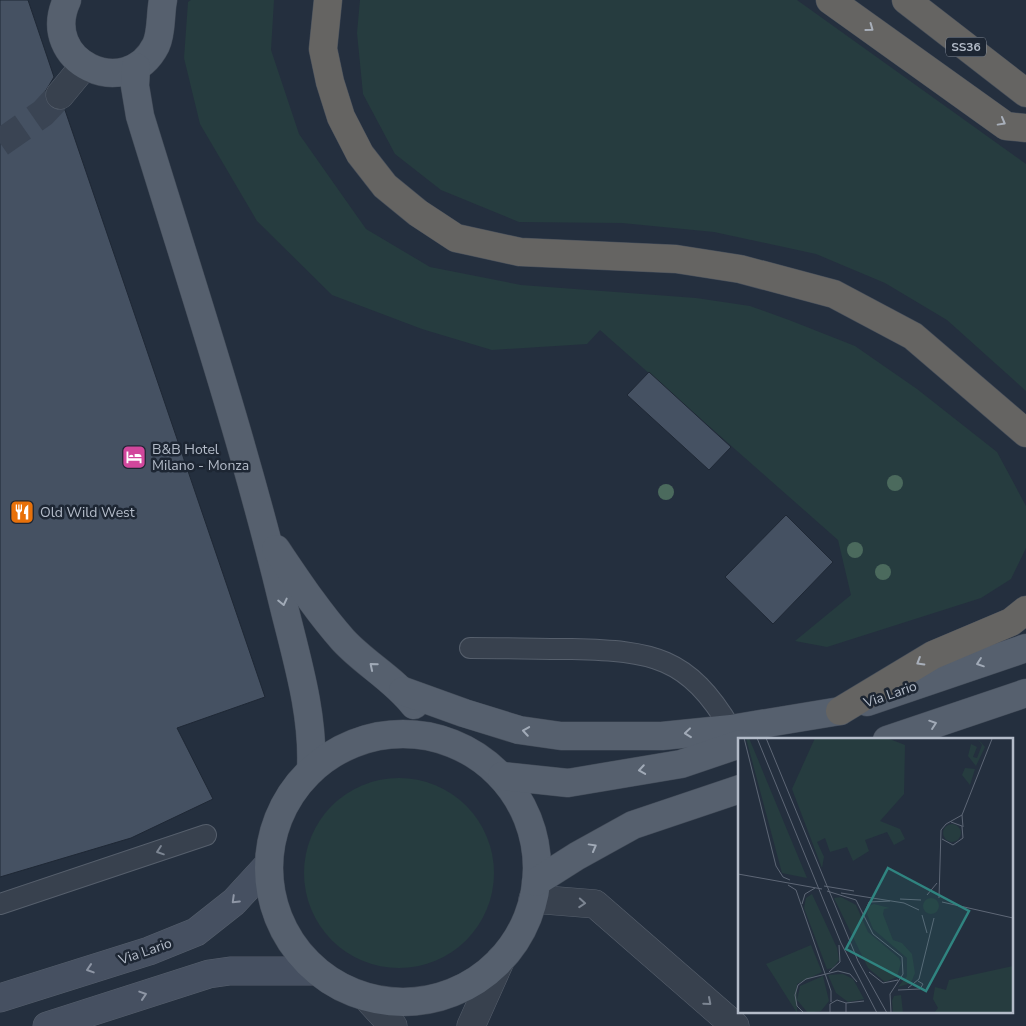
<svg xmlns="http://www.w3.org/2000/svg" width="1026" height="1026" viewBox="0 0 1026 1026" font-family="'Nunito Sans',sans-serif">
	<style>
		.green { fill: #263c3f }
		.building { fill: #455162; stroke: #1f2835 }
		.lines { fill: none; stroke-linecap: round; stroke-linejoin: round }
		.minor-tunnel { stroke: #3a4453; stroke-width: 28; stroke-dasharray: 28 14; stroke-linecap: butt }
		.service-casing { stroke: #565f6c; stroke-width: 22 }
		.minor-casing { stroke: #565f6c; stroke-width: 29 }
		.tertiary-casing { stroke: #565f6c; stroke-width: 29 }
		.secondary-casing { stroke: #565f6c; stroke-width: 29 }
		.primary-casing { stroke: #414a57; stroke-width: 29 }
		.trunk-casing { stroke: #434c59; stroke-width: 29 }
		.service { stroke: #38414e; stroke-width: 20 }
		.minor { stroke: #38414e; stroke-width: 28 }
		.tertiary { stroke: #38414e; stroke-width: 28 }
		.secondary { stroke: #465061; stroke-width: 28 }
		.primary { stroke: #56606e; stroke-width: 28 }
		.trunk { stroke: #656462; stroke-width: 28 }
		.tree { fill: #4b6a5d }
		.oneway { stroke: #a8afba }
		.oneway2 { stroke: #a1aab7 }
		.oneway3 { stroke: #7c8592 }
		.oneway4 { stroke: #8e96a5 }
		.labels { text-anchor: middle; stroke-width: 5; stroke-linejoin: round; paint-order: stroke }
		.shield { fill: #1d2633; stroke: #878f9c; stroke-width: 1 }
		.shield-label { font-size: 12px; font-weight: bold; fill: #b4bcc9 }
		.poi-label { font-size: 14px; fill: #b4bcc9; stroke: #1d2633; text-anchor: start }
		.street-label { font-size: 14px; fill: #b4bcc9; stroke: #1d2633 }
		.inset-road { fill: none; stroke: #5e6776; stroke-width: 1 }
		.view { fill: #308480; fill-opacity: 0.15; stroke: #308480; stroke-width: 2.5 }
		.inset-edge { fill: none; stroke: #b4bcc9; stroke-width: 2.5 }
	</style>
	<rect width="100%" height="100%" fill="#242f3e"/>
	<g class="green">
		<polygon points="191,0 274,0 271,50 299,134 366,229 430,267 521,285 696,298 750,306 789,320 855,346 917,389 997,452 1026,506 1026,548 1011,579 981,598 827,647 795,641 851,595 838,540 600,330 587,344 492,350 422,329 332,295 257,221 200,124 184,58 188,2"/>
		<polygon points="360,0 797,0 1026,164 1026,391 947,320 885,283 816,254 714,232 622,223 519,222 441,190 395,154 363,94 357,33"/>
		<circle cx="399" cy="873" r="95"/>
	</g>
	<g class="building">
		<polygon points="0,0 28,0 54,77 45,92 45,100 50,107 58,110 65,110 265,697 177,728 213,799 131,838 0,877"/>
		<polygon points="649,372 731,447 709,470 627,395"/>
		<polygon points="786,515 833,562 773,624 725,577"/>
	</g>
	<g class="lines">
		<polyline class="minor-tunnel" points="0,143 43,113 60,95"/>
		<g class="service-casing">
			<g id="service">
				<path d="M 470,648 C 504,648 538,649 572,649 C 652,651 688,656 731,729"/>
				<polyline points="0,904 206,835"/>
			</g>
		</g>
		<g class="minor-casing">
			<g id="minor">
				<polyline points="60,95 84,66"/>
				<polyline points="533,899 595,904 735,1026"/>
			</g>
		</g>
		<g class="tertiary-casing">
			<g id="tertiary">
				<polyline points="370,1001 393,1026"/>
				<polyline points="471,1026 501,959"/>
			</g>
		</g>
		<g class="secondary-casing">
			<g id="secondary">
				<polyline points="0,998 149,951 196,932 234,902 268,865"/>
				<polyline points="47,1026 209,974 230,971 316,971"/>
			</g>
		</g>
		<g class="primary-casing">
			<g id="primary">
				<path d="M 67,0 C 38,62 127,103 156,45 C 162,32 160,15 163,0"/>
				<path d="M 136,67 L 135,86 L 140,116 C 190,279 244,441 284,607 C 297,660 314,715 311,770"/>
				<path d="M 276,549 C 297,580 318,612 343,640 C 365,664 394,679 414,705"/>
				<polyline points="403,691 464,713 519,730 561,736 662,736 731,729 840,711"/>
				<polyline points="867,702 1026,648"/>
				<circle cx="403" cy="868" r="134"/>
				<polyline points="887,740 1026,693"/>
				<polyline points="502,776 568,783 681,764 740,744"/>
				<polyline points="536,882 577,856 633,825 740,789"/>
			</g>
		</g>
		<g class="trunk-casing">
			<g id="trunk">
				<polyline points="328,0 323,49 330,82 341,117 360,154 385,186 418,213 456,238 520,252 676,259 740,269 834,294 913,336 1026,433"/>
				<polyline points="830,0 1006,126 1026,128"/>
				<polyline points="906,0 1026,93"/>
				<polyline points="840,711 933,655 1011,622 1026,610"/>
			</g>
		</g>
		<use href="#service" class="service"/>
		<use href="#minor" class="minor"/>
		<use href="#tertiary" class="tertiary"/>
		<use href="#secondary" class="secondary"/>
		<use href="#primary" class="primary"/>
		<use href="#trunk" class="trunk"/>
	</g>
	<g class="tree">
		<circle cx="895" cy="483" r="8"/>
		<circle cx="666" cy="492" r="8"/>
		<circle cx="855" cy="550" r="8"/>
		<circle cx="883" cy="572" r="8"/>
	</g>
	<defs><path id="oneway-chevron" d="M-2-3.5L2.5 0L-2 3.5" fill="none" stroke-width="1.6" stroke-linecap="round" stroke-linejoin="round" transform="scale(1.25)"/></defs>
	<g class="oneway">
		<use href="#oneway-chevron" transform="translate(870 28) rotate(36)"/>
		<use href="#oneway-chevron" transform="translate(1002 122) rotate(29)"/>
		<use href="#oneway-chevron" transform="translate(920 662) rotate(149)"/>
	</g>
	<g class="oneway2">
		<use href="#oneway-chevron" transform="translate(283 602) rotate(77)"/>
		<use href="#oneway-chevron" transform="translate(980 663) rotate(161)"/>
		<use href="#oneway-chevron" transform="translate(373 666) rotate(-140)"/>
		<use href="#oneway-chevron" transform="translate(933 724) rotate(-19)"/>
		<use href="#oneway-chevron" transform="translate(526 731) rotate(-171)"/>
		<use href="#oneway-chevron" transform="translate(688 733) rotate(174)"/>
		<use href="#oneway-chevron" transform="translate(642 770) rotate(171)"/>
		<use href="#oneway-chevron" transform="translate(593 847) rotate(-29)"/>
	</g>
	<g class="oneway3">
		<use href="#oneway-chevron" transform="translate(160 851) rotate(161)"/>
		<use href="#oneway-chevron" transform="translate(582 903) rotate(4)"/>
		<use href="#oneway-chevron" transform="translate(708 1002) rotate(41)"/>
	</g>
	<g class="oneway4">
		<use href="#oneway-chevron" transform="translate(235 900) rotate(136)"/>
		<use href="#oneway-chevron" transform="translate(90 969) rotate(162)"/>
		<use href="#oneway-chevron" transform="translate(143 995) rotate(-18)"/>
	</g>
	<defs>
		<g id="hotel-square" transform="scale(1.25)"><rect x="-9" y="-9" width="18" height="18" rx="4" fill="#d1479c" stroke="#1d2633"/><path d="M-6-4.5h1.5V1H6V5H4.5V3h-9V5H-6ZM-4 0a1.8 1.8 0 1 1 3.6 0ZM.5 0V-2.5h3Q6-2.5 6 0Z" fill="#fff"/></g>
		<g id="restaurant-square" transform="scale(1.25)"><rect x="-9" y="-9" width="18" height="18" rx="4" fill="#e8710a" stroke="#1d2633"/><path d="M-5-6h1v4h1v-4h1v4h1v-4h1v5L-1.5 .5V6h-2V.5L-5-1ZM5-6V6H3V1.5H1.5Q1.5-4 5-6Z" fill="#fff"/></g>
	</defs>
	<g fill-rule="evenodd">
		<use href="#hotel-square" x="134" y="457"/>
		<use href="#restaurant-square" x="22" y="512"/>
	</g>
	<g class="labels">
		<rect class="shield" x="946" y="37.5" width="40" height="19" rx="4"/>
		<g class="shield-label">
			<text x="966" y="51">SS36</text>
		</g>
		<g class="poi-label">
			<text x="152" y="454">B&amp;B Hotel<tspan x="152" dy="16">Milano - Monza</tspan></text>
			<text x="40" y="517">Old Wild West</text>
		</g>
		<g class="street-label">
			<text transform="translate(890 694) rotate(-19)" y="5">Via Lario</text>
			<text transform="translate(145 951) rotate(-19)" y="5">Via Lario</text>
		</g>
	</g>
	<g transform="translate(738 738)">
		<rect width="275" height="275" fill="#242f3e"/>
		<path d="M 8,0 L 11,0 L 69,140 L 44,135 ZM 77,0 L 149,0 L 167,7 L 166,56 L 142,83 L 162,91 L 167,101 L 156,107 L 149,94 L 127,102 L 131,113 L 115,123 L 109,109 L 92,114 L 87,100 L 79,104 L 86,119 L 84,130 L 54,51 ZM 239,0 L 247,9 L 238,28 L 230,18 L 233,6 L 239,9 L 235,19 L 239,20 L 244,7 ZM 227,30 L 237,31 L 232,47 L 224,37 ZM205 95a9 9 0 1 1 18 0a9 9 0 1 1-18 0ZM 74,156 L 99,210 L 101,222 L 95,230 L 89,231 L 66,170 L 68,160 ZM 103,159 L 118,167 L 130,194 L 161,220 L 163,225 L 159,239 L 147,244 L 130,230 L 96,160 ZM185 168a8 8 0 1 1 16 0a8 8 0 1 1-16 0ZM 136,166 L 152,170 L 146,171 L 145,176 L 155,202 L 164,205 L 174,216 L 177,235 L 173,245 L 160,249 L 169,238 L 169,220 L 135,191 L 129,176 L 130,168 ZM 73,207 L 84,234 L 59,246 L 59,275 L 28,226 ZM 275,228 L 275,275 L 196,275 L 200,270 L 195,261 L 197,249 L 208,252 L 211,242 ZM 105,236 L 115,241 L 126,261 L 110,264 L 98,255 L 90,237 ZM 85,238 L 91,263 L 83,273 L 70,275 L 59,262 L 62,248 ZM 163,257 L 165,275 L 155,275 L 154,263 L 156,258 Z" fill="#263c3f"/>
		<path class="inset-road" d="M 6,0 L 38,128 L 45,139 L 52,142M 19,0 L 103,205 L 139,275M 28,0 L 120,223 L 149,275M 225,89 L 224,77 L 254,1M 204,101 L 215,107 L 225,100 L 224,88 L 213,84M 0,136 L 84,151M 50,147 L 58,152 L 93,253 L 93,264M 86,148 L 116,153M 89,153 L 118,162 L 135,196 L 164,219 L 165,236 L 152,256 L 153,275M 103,155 L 166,165 L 181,172M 189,157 L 199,145M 201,160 L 203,92 L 208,86 L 224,77M 162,161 L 183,162M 204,164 L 275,180M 64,166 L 67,156 L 77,150M 126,176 L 131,164 L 152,163M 184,177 L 189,195M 91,234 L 102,224 L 101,207M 131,234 L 145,245 L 160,242M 170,250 L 181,241 L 196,180M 160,252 L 182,251 L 185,246 L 180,243M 108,265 L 126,263M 66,275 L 59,268 L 57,257 L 60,247 L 68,241 L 100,233 L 112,236 L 119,244M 92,275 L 92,266 L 99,262 L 108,265 L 108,275"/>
		<path class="view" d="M 150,130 L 231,173 L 188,253 L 108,211 Z"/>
		<rect width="275" height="275" class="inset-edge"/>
	</g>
</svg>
